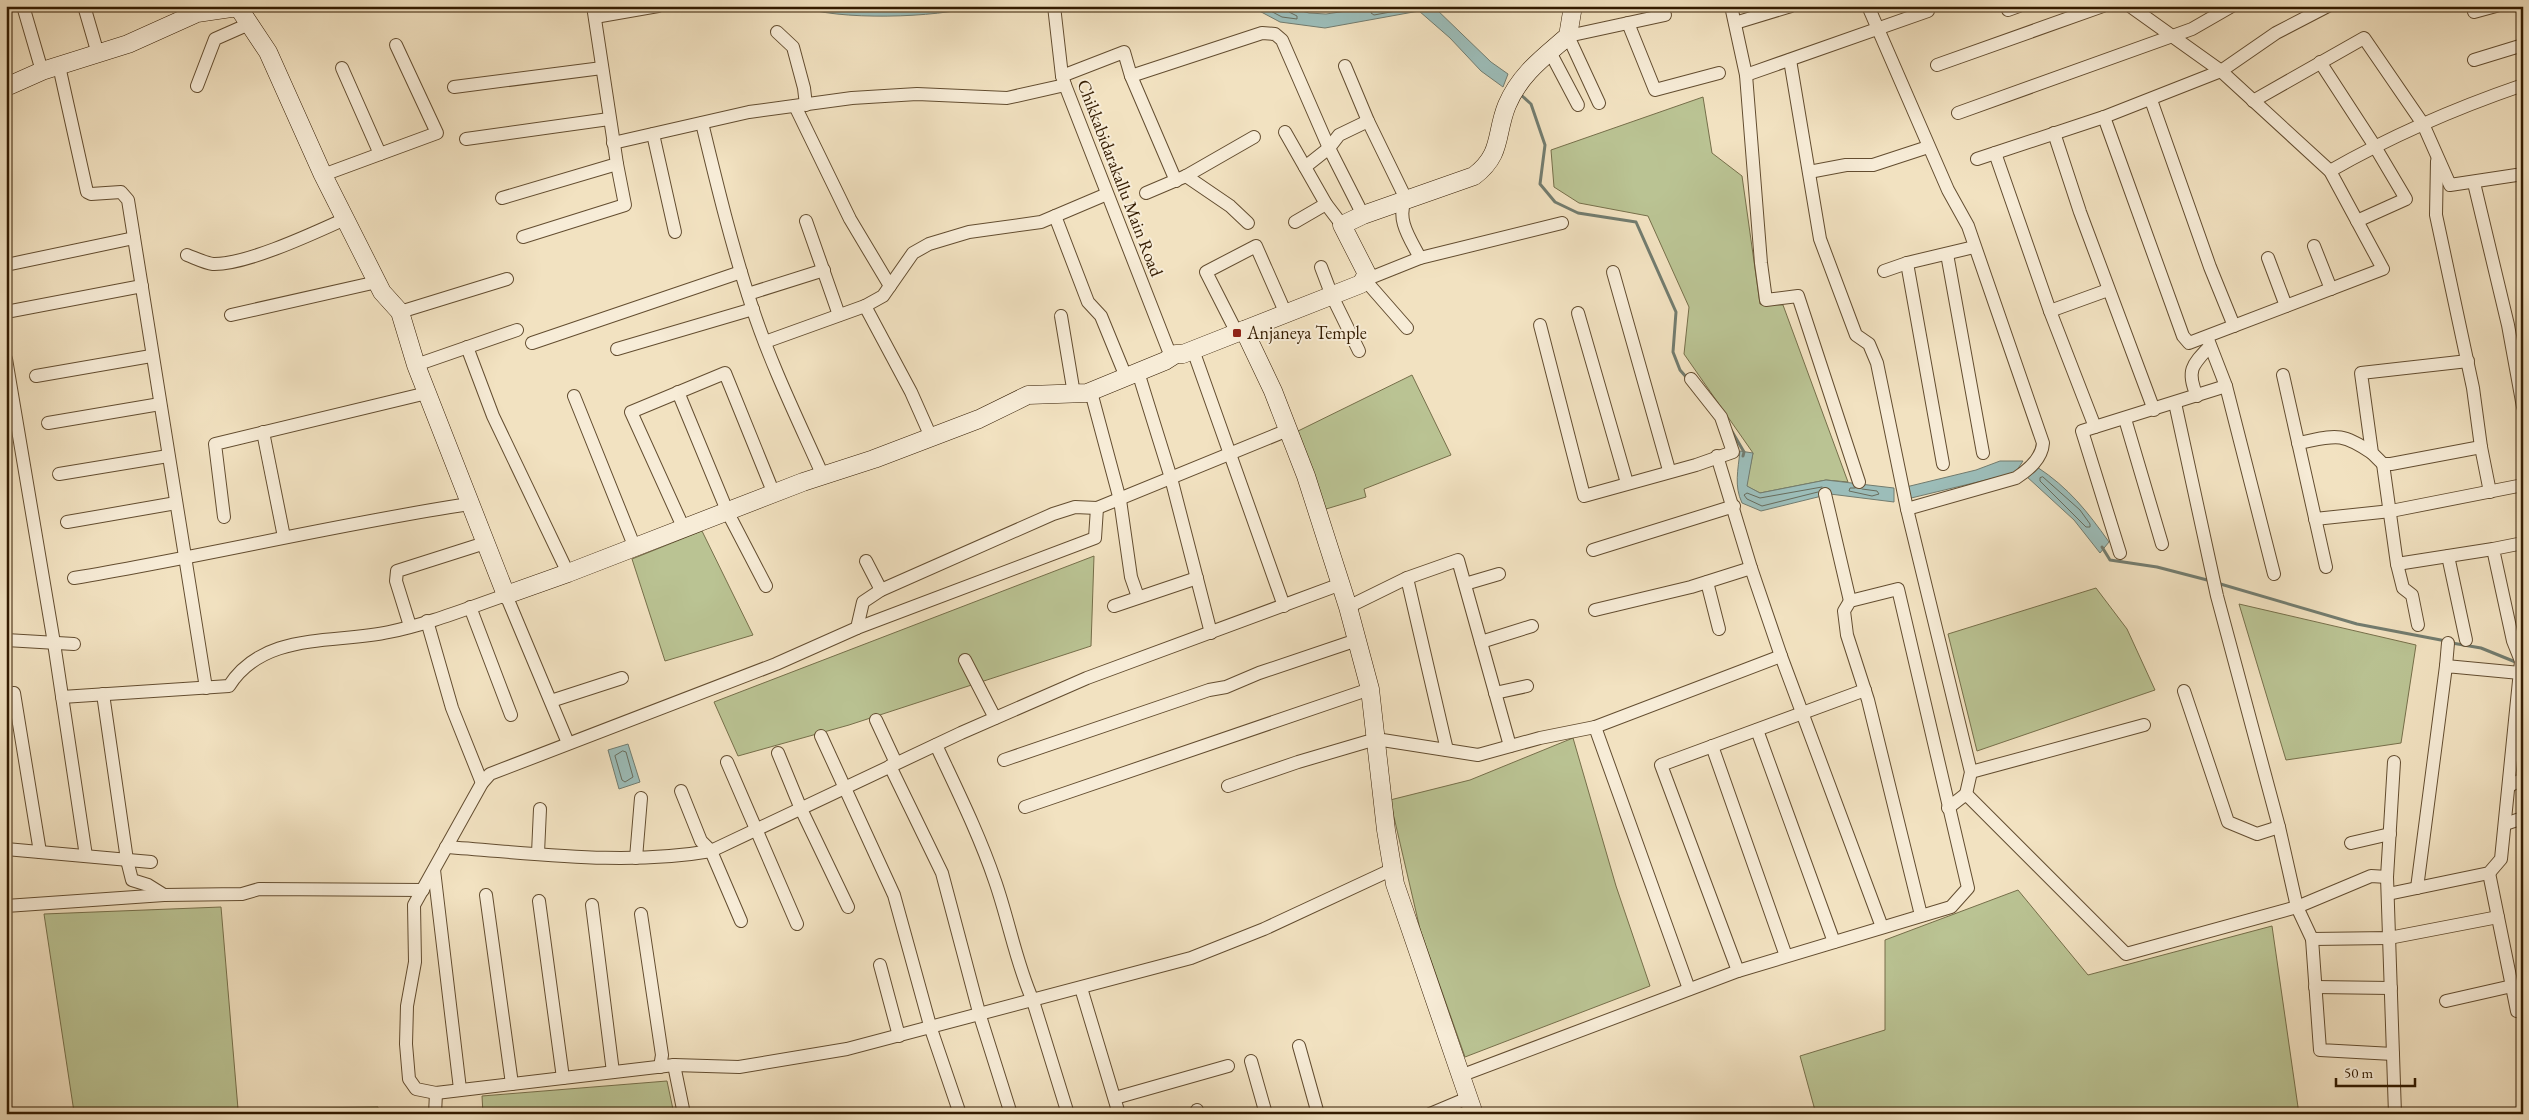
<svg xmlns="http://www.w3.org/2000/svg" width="2529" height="1120" viewBox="0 0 2529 1120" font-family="'EB Garamond',serif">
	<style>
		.green { fill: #bac393; stroke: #766f4a }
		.water { fill: #9cbdb9; stroke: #727c6f }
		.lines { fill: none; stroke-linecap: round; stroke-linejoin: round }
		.shore { stroke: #686c5c; stroke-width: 1 }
		.stream { stroke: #727c6f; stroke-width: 3 }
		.street-casing { stroke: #634d30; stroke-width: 14 }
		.secondary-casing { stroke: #331b00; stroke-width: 19 }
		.street { stroke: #f7ecd7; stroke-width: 12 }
		.secondary { stroke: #f7ecd7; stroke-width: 18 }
		.poi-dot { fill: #8f2418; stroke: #f7ecd7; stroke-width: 2 }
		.labels { text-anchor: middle; stroke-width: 4; stroke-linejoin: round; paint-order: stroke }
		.street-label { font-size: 18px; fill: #331b00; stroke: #f7ecd7 }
		.poi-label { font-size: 18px; fill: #331b00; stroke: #f7ecd7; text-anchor: start }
	</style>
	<rect width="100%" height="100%" fill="#f2e2c1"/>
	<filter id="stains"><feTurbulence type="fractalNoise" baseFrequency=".004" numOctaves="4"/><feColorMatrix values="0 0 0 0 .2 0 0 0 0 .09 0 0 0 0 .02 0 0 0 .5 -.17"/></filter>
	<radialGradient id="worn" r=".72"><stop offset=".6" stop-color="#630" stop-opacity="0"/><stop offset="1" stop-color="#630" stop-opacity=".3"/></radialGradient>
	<g class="green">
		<polygon points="1703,97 1712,153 1742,176 1760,304 1783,305 1848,482 1826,480 1760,493 1746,486 1753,453 1684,354 1689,307 1648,216 1579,203 1554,187 1551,150"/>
		<polygon points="1412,375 1451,455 1364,489 1366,497 1326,509 1296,432"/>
		<polygon points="702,531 753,635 665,661 632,559"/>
		<polygon points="1094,556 1091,646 849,725 738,756 714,702"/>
		<polygon points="2096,588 2127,629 2155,690 1977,751 1948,634"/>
		<polygon points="2239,604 2416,645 2401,743 2286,760"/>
		<polygon points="1573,738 1616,886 1650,986 1465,1057 1420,929 1390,800 1470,780"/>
		<polygon points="2018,890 2088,975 2272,926 2299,1114 1816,1114 1800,1056 1885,1030 1885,940"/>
		<polygon points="221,907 238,1109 378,1107 378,1114 37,1114 74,1112 44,914"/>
		<polygon points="667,1081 674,1114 483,1114 482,1096"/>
	</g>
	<g class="water">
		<path d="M 799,6 L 976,6 C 938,18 836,21 799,6 Z"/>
		<polygon points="1250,6 1283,6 1309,13 1326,14 1381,6 1433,6 1491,62 1508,74 1503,87 1481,71 1450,38 1419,11 1325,28 1280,22"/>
		<path d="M 1740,451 L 1753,453 L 1747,486 L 1760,493 L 1826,480 L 1894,488 L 1894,502 L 1830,494 L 1761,511 L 1742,503 C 1734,486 1738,470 1740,451 Z"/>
		<polygon points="2000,461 2023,461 2015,473 1907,499 1906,487 1976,470"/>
		<path d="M 2037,467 C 2069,488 2087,511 2109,542 L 2100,553 L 2074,520 L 2026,476 Z"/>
		<polygon points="628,744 640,782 619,789 608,750"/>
	</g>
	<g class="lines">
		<g class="shore">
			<path d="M 818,6 C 860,11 899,11 940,6"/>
			<polyline points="1261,6 1282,17 1297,19 1297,16 1289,12 1286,6"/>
			<polyline points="1373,6 1371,13 1374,15 1418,7 1428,10 1431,6"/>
			<polygon points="2043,477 2080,510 2090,524 2090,527 2086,527 2040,481 2040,478"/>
			<polyline points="1855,488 1850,488 1849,491 1872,496 1879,494 1877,491 1862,489"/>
			<polyline points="1818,492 1762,506 1747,499 1744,495 1747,493 1760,498 1822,487"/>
			<polygon points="623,751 626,752 633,777 625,782 622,780 615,756"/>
		</g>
		<g class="stream">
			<polyline points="1520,94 1531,104 1545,145 1540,184 1555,202 1578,213 1636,222 1676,312 1673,352 1680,370 1687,378"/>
			<polyline points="1730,428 1744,452 1743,456"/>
			<polyline points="2102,547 2110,560 2157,567 2211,581"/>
			<polyline points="2217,583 2357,624 2446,641"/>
			<polyline points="2452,643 2481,648 2518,663"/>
		</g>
		<g class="street-casing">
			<g id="street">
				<polyline points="23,6 42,71"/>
				<polyline points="84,6 98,54"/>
				<polyline points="1054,6 1062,76 1065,85 1168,349 1171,353 1176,354"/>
				<polyline points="1731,6 1746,75 1761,263 1766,300 1798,296 1859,482"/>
				<path d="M 1868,6 L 1948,190 L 1968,226 L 2043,443 C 2042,459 2028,470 2016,478 L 1907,509"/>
				<polyline points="2008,10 2019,6"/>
				<polyline points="2474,12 2496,6"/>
				<polyline points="595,17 658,6"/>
				<polyline points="1628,23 1655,90 1719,73"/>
				<polyline points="1735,23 1791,6"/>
				<polyline points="777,32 793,47 804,88 806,105"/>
				<polyline points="1550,52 1578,105"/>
				<polyline points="1790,60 1820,239 1856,335 1869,344 1877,363 1907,509 1971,772 1966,794"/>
				<polyline points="2474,60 2523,45"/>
				<polyline points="2320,62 2374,145 2406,199 2357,221"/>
				<polyline points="1937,65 2103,6"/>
				<polyline points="59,66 87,192 91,194 121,192 128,200 206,688"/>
				<path d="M 1345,66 L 1368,121 L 1406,199 C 1395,219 1411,240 1420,258"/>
				<polyline points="1746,75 1928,11"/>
				<polyline points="1062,76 1124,52 1131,76 1176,181"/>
				<polyline points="1131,76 1262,33 1275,34 1282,40 1329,148 1363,215"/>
				<polyline points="197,86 215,39 249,24"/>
				<polyline points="454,87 602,68"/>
				<polyline points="2151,100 2210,267 2234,326"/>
				<polyline points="2253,101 2364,38 2423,124 2450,185 2523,174"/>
				<polyline points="1599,103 1568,36 1665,15"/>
				<polyline points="795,106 850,219 890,286"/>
				<polyline points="1958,113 2192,29 2232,6"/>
				<polyline points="2104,117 2183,336 2189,343 2383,269 2330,171 2221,71 2130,6"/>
				<path d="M 702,123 C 717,185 732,247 752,307 C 771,365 798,420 823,476"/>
				<polyline points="1285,132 1326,204 1342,225"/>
				<polyline points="2054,133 2080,212 2154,410"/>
				<polyline points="653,134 675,232"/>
				<polyline points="466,139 609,119"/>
				<polyline points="613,143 749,112 852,98 917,94 1007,98 1065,85"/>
				<polyline points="1995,153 2050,311 2095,427"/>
				<polyline points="380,154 437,133 396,45"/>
				<polyline points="1977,159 2104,117 2221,71 2276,33 2328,6"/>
				<polyline points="2437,161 2436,215 2473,388 2481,447 2490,492"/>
				<polyline points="1305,167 1329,148 1339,135 1368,121"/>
				<path d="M 2330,171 C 2391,136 2456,108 2523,85"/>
				<polyline points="1809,172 1846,165 1873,165 1928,147"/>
				<polyline points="323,175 380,154 342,68"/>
				<polyline points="1186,176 1230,206 1248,223"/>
				<polyline points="2474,183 2508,325 2523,407"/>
				<polyline points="1146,193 1186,176 1254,137"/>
				<polyline points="502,198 617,164 593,6"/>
				<polyline points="1055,216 1088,302 1101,316 1126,377"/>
				<polyline points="806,221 839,315"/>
				<polyline points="1295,222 1326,204"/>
				<polyline points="523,237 625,205 617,164"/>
				<polyline points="2314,246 2331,289"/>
				<polyline points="1947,254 1983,453"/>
				<path d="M 187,255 C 195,258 205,263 213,264 C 246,265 314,233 345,219"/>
				<polyline points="2268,258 2286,306"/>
				<polyline points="1907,263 1943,464"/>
				<polyline points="6,265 134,238"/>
				<polyline points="1321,267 1332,296 1359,351"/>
				<polyline points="1884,271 1907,263 1974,247"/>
				<polyline points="1613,272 1669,470"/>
				<polyline points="748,294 824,270"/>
				<polyline points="865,306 911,392 931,437"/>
				<polyline points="2050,311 2108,290"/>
				<polyline points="6,312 142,286"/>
				<polyline points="400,312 507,279"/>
				<polyline points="1578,313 1627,483"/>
				<polyline points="231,315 377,282"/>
				<polyline points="1061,316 1074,394"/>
				<polyline points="1540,325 1584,496 1696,465 1733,452 1721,417 1691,379"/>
				<polyline points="1407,328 1365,280 1420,258 1562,223"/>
				<polyline points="1237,333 1206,272 1256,246 1286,314"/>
				<polyline points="2207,337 2226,386 2274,574"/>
				<polyline points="765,342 865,306 883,296 913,253 929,244 969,232 1041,222 1107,194"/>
				<polyline points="532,343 741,272"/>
				<polyline points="467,347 493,416 568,573"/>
				<polyline points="617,349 753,309"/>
				<polyline points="1193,350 1284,606"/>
				<polyline points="6,359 54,643 86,856"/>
				<polyline points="2468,361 2361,373 2372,453 2383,464 2391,464 2481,447"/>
				<polyline points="416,365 517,330"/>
				<polyline points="1138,372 1171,478 1211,633"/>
				<polyline points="2283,375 2326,567"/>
				<polyline points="36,376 151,356"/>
				<polyline points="678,392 728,513 766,586"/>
				<polyline points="1091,392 1120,500 1131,577 1138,597"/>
				<polyline points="574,396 635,548"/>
				<path d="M 2197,396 C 2186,371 2192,365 2210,346"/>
				<polyline points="2175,403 2217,596 2279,827 2297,907 2312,939 2320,1050 2393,1054"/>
				<polyline points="2125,419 2162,544"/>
				<polyline points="48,423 160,404"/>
				<polyline points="1288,430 1097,508 1075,507 1053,514 881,590 863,602 857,628 776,664 490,774 482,783 414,905 415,962 407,1006 406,1044 409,1079 416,1089 436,1093 674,1065 739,1067 847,1049 1191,958 1264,929 1393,869"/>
				<polyline points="263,432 284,537"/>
				<path d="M 2298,443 C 2335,436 2340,431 2372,453"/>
				<polyline points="1717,456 1751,568 1781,656 1882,927"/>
				<polyline points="2383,464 2397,564 2493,549"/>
				<polyline points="59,474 168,456"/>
				<polyline points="1825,494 1850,601"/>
				<polyline points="224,517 215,444 427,393"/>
				<polyline points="2315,519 2391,511 2523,485"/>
				<polyline points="67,522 176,503"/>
				<polyline points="684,529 631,412 725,373 774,494"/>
				<polyline points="1593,550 1734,506"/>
				<polyline points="2120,553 2082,431 2226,386"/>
				<polyline points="2448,556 2466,640"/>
				<polyline points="866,561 881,590"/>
				<polyline points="2397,564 2403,588 2412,595 2418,625"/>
				<path d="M 74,578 C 206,556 337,524 469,504"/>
				<polyline points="1407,578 1447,750"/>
				<polyline points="1707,582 1719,629"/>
				<polyline points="1465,584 1499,574"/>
				<polyline points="1114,606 1197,578"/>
				<polyline points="470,607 511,715"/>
				<polyline points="1348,607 1407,578 1458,560 1510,746"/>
				<polyline points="1595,610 1691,587 1751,568"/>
				<polyline points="427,621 452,708 482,783"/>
				<polyline points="410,626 396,581 397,571 485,543"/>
				<polyline points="857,628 1095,538 1097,508"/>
				<polyline points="6,640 74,644"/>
				<polyline points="1481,642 1532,626"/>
				<polyline points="965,660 995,718"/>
				<polyline points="2446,666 2448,643"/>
				<polyline points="2184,691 2228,822 2257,834 2279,827"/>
				<polyline points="14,693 40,852"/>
				<polyline points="1495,693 1527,686"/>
				<polyline points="103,694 127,860 132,880 148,885 164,895"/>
				<path d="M 62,697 L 229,686 C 264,631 335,644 389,632 C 429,624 468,608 506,595 L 568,743"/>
				<polyline points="551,701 622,678"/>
				<polyline points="876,720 896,763"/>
				<polyline points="1595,727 1689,989"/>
				<polyline points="1757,730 1834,942"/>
				<polyline points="821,736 894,895 931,1029 960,1114"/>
				<path d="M 936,745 C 957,790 979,834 995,881 C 1009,921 1016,963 1033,1001 L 1068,1114"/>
				<polyline points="1712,746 1786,956"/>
				<polyline points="778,753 801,809 848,907"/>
				<polyline points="1004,760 1209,690 1226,687 1259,673 1357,640"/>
				<polyline points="727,762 797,924"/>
				<polyline points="2394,762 2387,877 2395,1114"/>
				<polyline points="890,766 942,873 980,1016 1011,1114"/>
				<polyline points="1971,772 2144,725"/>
				<polyline points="1228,786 1298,762 1376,739 1478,755 1540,738 1595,727 1781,656"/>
				<polyline points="2509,786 2523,779"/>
				<polyline points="681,791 701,841 711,851 741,921"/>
				<polyline points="1025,807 1370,689"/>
				<polyline points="1948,808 1966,794 2126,954 2297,907 2371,876 2387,877"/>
				<polyline points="2505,824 2523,818"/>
				<polyline points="2351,843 2390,834"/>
				<path d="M 446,847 C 534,853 624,866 711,851 L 961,733 L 1087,678 L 1341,584"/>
				<polyline points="6,849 151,862"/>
				<polyline points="538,853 540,809"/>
				<polyline points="636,858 641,798"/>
				<polyline points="434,870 460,1089"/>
				<polyline points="2489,873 2517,1011 2523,1012"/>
				<polyline points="2417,888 2446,666 2520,673"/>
				<polyline points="2388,894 2489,873 2501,859 2521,661 2513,641 2493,549 2523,543"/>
				<polyline points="486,895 512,1084"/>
				<polyline points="539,901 563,1078"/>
				<polyline points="592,905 613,1072"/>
				<polyline points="6,906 164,895 242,894 259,889 423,890"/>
				<polyline points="641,914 662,1055 660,1067"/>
				<polyline points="2312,939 2389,938 2498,917"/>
				<polyline points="880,965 899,1036"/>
				<polyline points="1738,971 1661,765 1865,690"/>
				<polyline points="2315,987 2391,988"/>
				<polyline points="1081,988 1119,1114"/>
				<polyline points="2446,1001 2512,986"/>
				<polyline points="1299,1046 1318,1114"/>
				<polyline points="1251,1061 1266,1114"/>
				<polyline points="674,1065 684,1114"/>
				<polyline points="1460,1076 1738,971 1951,907 1968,888 1898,589 1850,601 1844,611 1847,635 1868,700 1921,915"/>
				<polyline points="1115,1098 1228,1066"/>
				<polyline points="1197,1110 1198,1114"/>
				<polyline points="435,1114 436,1093"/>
				<polyline points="1430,1114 1468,1098"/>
			</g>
		</g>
		<g class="secondary-casing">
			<g id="secondary">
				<path d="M 6,87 L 42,71 L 128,44 L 197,13 L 238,7 L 268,52 L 323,175 L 382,292 L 400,312 L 416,365 L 506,595 L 568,573 L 803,482 L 874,459 L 979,419 L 1028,395 L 1087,393 L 1165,361 L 1176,354 L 1183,354 L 1361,284 L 1367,274 L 1342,225 L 1363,215 L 1474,176 C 1503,154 1495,134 1507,105 C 1520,74 1544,57 1568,36 L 1573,6"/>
				<polyline points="1244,330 1273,391 1306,476 1348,607 1370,689 1386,830 1395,884 1474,1114"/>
			</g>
		</g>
		<use href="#street" class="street"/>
		<use href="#secondary" class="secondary"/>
	</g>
	<rect class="poi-dot" x="1232" y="328" width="10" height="10" rx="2.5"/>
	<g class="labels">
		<g class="street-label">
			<text transform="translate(1120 178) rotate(69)" y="6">Chikkabidarakallu Main Road</text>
		</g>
		<g class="poi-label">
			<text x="1247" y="339">Anjaneya Temple</text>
		</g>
	</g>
	<rect width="2529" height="1120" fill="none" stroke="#f2e2c1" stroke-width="25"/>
	<rect x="8" y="8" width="2514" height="1105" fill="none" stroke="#331b00" stroke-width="2.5"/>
	<rect x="12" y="12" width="2504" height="1095" fill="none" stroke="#331b00"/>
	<path d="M2336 1078v8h79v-8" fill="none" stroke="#331b00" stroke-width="2.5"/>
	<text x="2344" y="1078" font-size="15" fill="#331b00" stroke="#f7ecd7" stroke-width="4" paint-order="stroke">50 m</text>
	<rect width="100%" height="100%" filter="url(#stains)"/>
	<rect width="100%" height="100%" fill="url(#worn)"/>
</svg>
